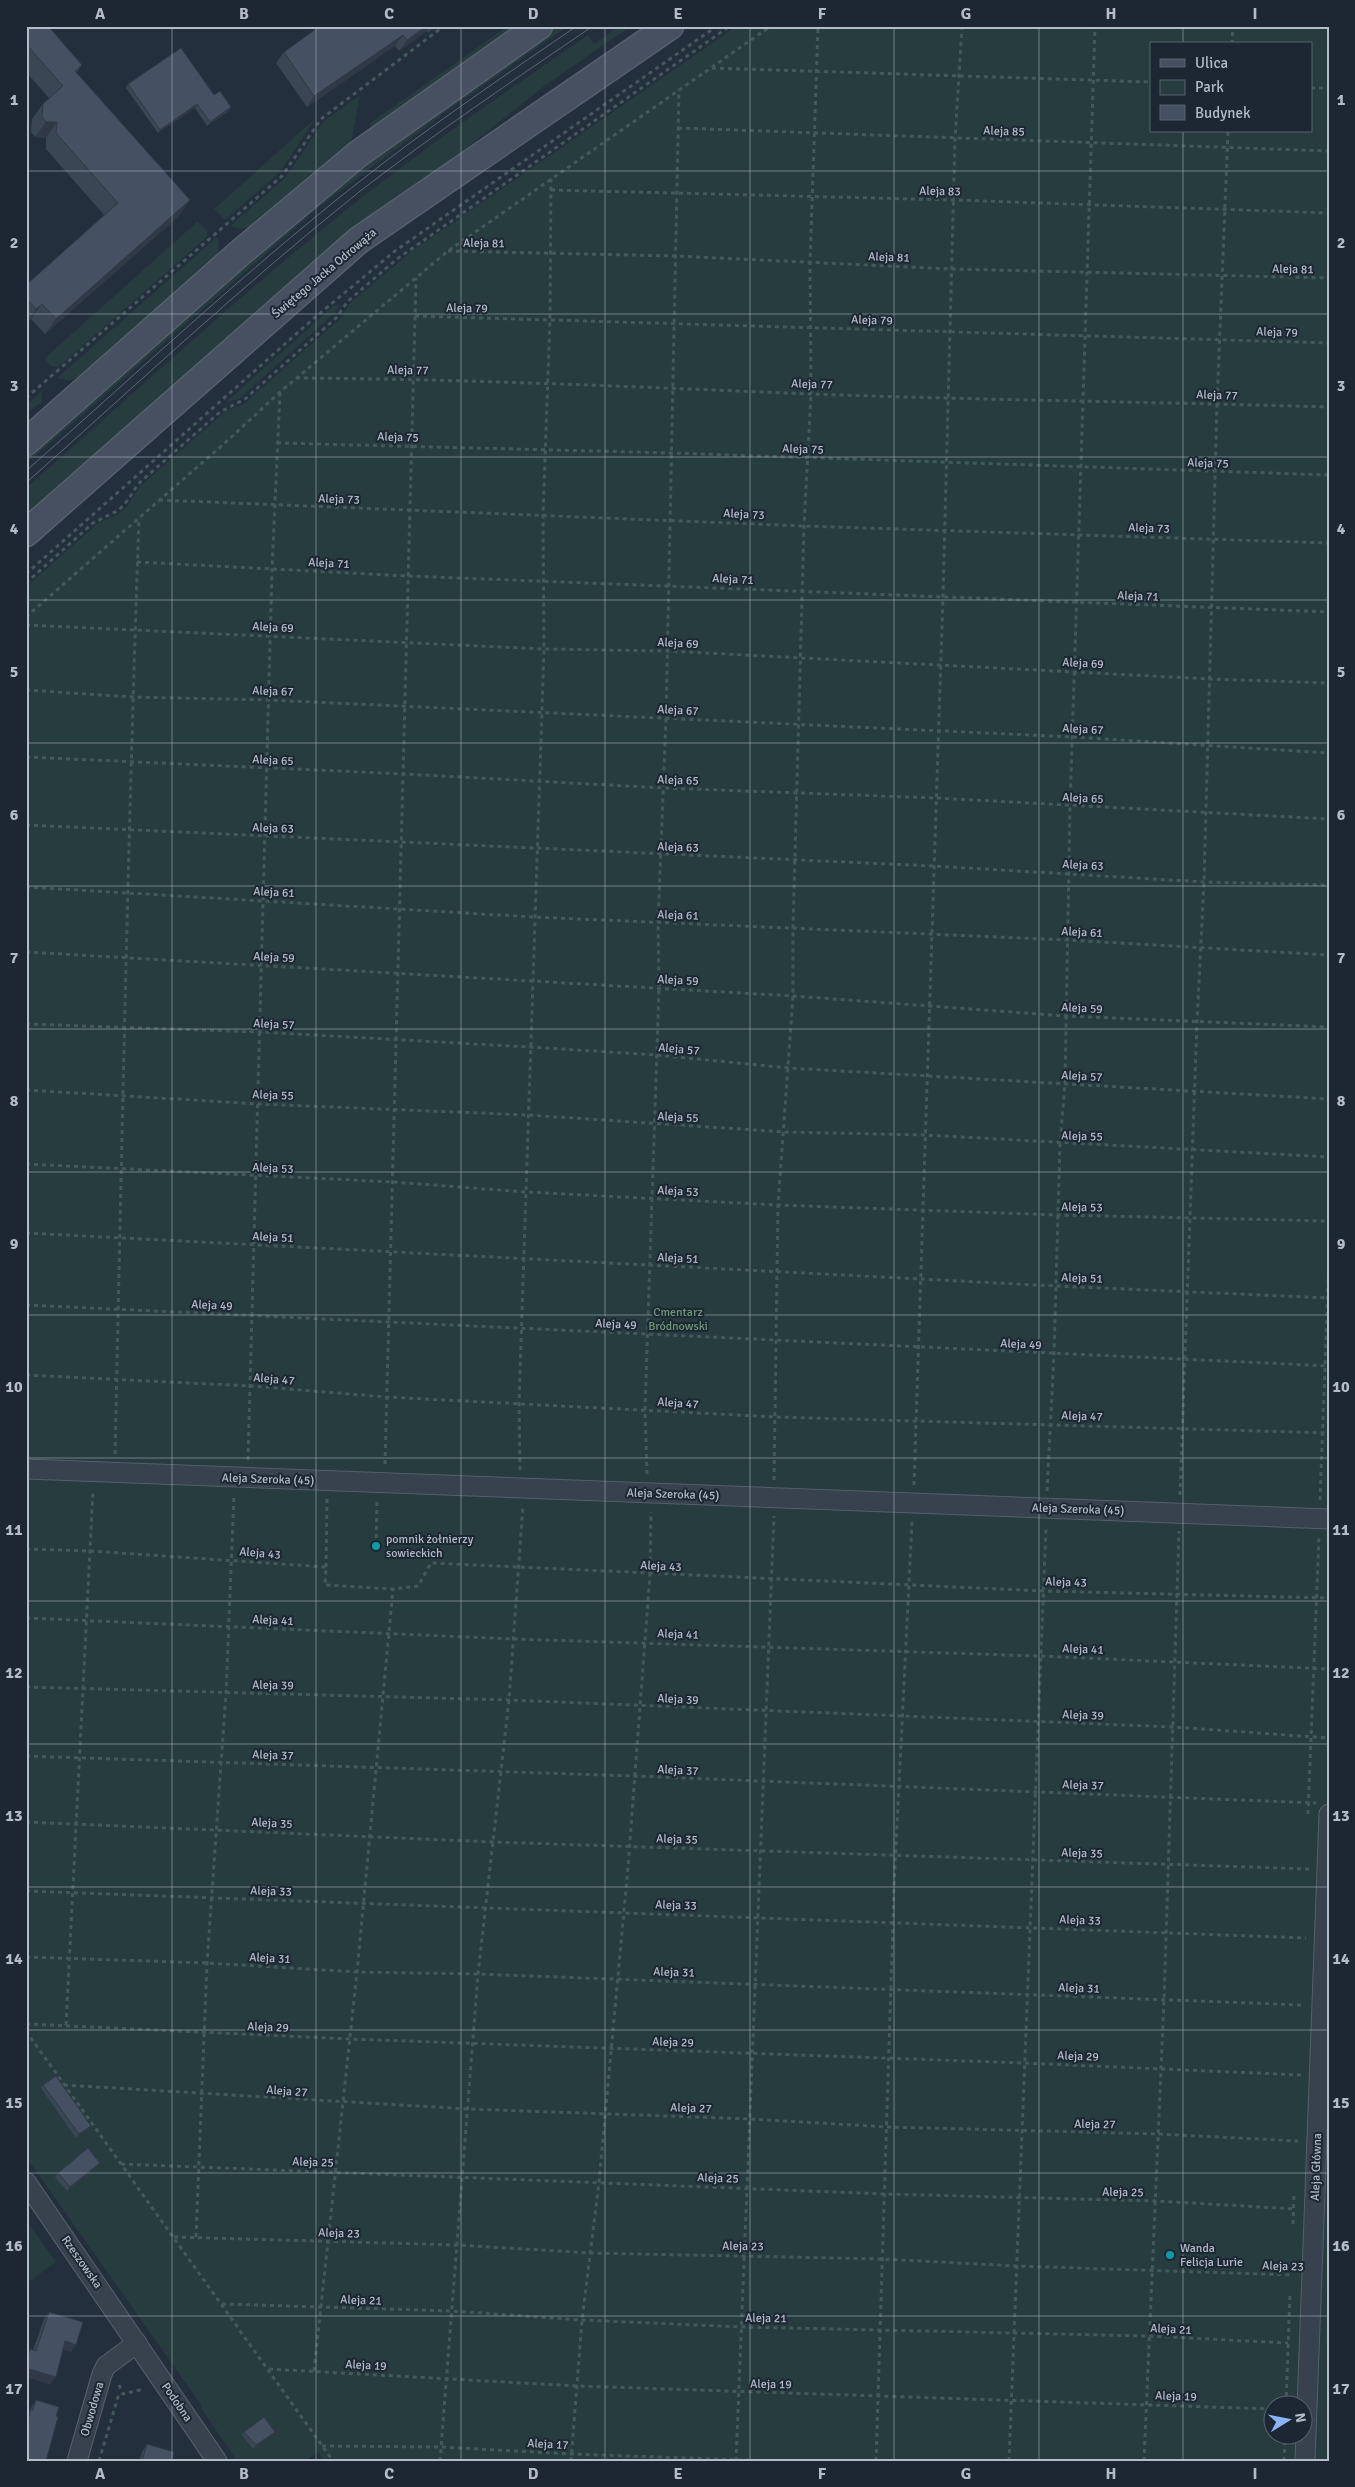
<svg xmlns="http://www.w3.org/2000/svg" width="1355" height="2487" viewBox="0 0 1355 2487" font-family="Signika,sans-serif">
	<style>
		.green { fill: #263c3f; fill-rule: evenodd }
		.lines { fill: none; stroke-linecap: round; stroke-linejoin: round }
		.street-casing { stroke: #565f6c; stroke-width: 21 }
		.secondary-casing { stroke: #565f6c; stroke-width: 29 }
		.path { stroke: #44595c; stroke-width: 3; stroke-dasharray: 4 4; stroke-linecap: butt }
		.street { stroke: #38414e; stroke-width: 19 }
		.secondary { stroke: #465061; stroke-width: 26 }
		.tram { stroke: #5a6575; stroke-width: 1 }
		.wall { fill: #3b4654 }
		.shaded-wall { fill: #303945 }
		.building { fill: #455162; stroke: #303945 }
		.grid { fill: none; stroke: #b4bcc9; stroke-width: 1; stroke-opacity: 0.55 }
		.culture-dot { fill: #0f9aa8; stroke: #1d2633; stroke-width: 2 }
		.labels { text-anchor: middle; stroke-width: 4; stroke-linejoin: round; paint-order: stroke }
		.street-label { font-size: 12px; fill: #b4bcc9; stroke: #1d2633 }
		.park-label { font-size: 12px; fill: #6b9a76; stroke: #1d2633 }
		.poi-label { font-size: 12px; fill: #b4bcc9; stroke: #1d2633; text-anchor: start }
		.neatline { fill: none; stroke: #b4bcc9; stroke-width: 2 }
		.grid-label { font-size: 16px; text-anchor: middle; font-weight: bold; fill: #b4bcc9 }
	</style>
	<rect width="100%" height="100%" fill="#242f3e"/>
	<g class="green">
		<polygon points="508,26 516,26 374,128 371,127 370,123"/>
		<polygon points="558,26 568,26 444,113 319,207 26,464 26,455 251,256 403,134"/>
		<path d="M 619,26 L 631,26 L 543,87 L 449,162 L 26,518 L 26,488 C 130,397 232,302 340,215 C 419,151 504,93 588,35 L 594,44 Z"/>
		<path d="M 737,26 L 1329,26 L 1329,2461 L 324,2461 L 318,2452 L 305,2461 L 237,2461 L 201,2408 L 202,2406 L 26,2157 L 26,587 L 98,523 L 119,514 L 127,507 L 139,487 L 227,410 L 244,404 L 342,317 L 349,304 L 412,251 ZM 1151,44 L 1311,44 L 1311,131 L 1151,131 ZM 1272,2404 L 1302,2404 L 1302,2434 L 1272,2434 Z"/>
		<polygon points="360,95 351,143 254,226 241,229 230,226 285,178 323,122"/>
		<polygon points="316,118 280,172 225,220 214,209"/>
		<polygon points="197,222 207,230 207,237 64,362 57,367 50,366 45,358"/>
		<polygon points="217,237 219,243 217,257 78,377 69,381 57,378"/>
		<polygon points="340,305 335,313 239,399 226,402 333,306"/>
		<polygon points="42,391 41,403 26,413 26,405"/>
		<polygon points="26,2220 56,2262 26,2284"/>
	</g>
	<g class="lines">
		<g class="street-casing">
			<g id="street">
				<polyline points="26,1469 1329,1519"/>
				<polyline points="26,2182 217,2461"/>
				<polyline points="77,2461 102,2374 106,2366 137,2343"/>
				<polyline points="1305,2461 1329,1814"/>
			</g>
		</g>
		<g class="secondary-casing">
			<g id="secondary">
				<polyline points="26,442 241,252 358,154 539,26"/>
				<polyline points="26,533 359,240 670,26"/>
			</g>
		</g>
		<g class="path">
			<polyline points="1232,44 1233,26"/>
			<polyline points="712,68 1151,82"/>
			<polyline points="1311,88 1329,88"/>
			<polyline points="678,128 1329,151"/>
			<polyline points="551,190 954,200 1329,213"/>
			<polyline points="448,251 676,256 951,269 1329,278"/>
			<polyline points="415,316 1329,343"/>
			<path d="M 296,378 C 467,379 638,387 810,394 C 982,400 1156,402 1329,407"/>
			<polyline points="26,398 282,176 321,119 444,26"/>
			<polyline points="277,443 672,453 1329,475"/>
			<polyline points="159,500 804,526 1329,543"/>
			<polyline points="137,562 408,576 1329,612"/>
			<polyline points="26,574 313,319 395,251 717,26"/>
			<polyline points="26,583 93,523 119,510 128,500 138,484 220,412 245,399 336,318 348,301 397,259 730,26"/>
			<polyline points="26,617 227,441 280,392 448,251 771,26"/>
			<polyline points="26,625 544,649 667,651 1210,679 1329,683"/>
			<polyline points="26,690 132,697 269,700 1073,737 1329,753"/>
			<polyline points="26,757 405,774 664,788 936,798 1329,819"/>
			<polyline points="26,825 933,866 1204,882 1329,885"/>
			<polyline points="26,887 533,917 1067,940 1329,955"/>
			<polyline points="26,952 793,996 1066,1016 1329,1027"/>
			<polyline points="26,1024 260,1032 529,1047 656,1055 789,1068 1329,1099"/>
			<polyline points="26,1090 259,1104 528,1115 785,1132 925,1135 1329,1157"/>
			<polyline points="26,1164 393,1182 526,1192 778,1205 1058,1215 1329,1221"/>
			<polyline points="26,1233 1056,1286 1329,1298"/>
			<polyline points="26,1305 1329,1366"/>
			<polyline points="26,1375 251,1386 386,1397 776,1417 1329,1433"/>
			<path d="M 115,1454 C 122,1142 128,830 139,518"/>
			<polyline points="248,1460 272,569 280,392"/>
			<polyline points="385,1464 416,278"/>
			<polyline points="520,1470 519,1403 544,649 543,515 550,319 551,178"/>
			<polyline points="647,1474 645,1409 659,988 658,923 666,718 679,90"/>
			<polyline points="774,1480 778,1205 793,996 793,927 804,526 811,394 810,263 818,26"/>
			<polyline points="914,1485 943,596 955,139 962,26"/>
			<polyline points="1047,1491 1054,1354 1060,1144 1065,1084 1070,806 1095,26"/>
			<polyline points="1180,1495 1197,1022 1204,882 1217,404 1228,131"/>
			<polyline points="1320,1500 1329,1258"/>
			<polyline points="376,1546 377,1502"/>
			<polyline points="26,1549 90,1551 326,1567 325,1585 393,1589 418,1586 431,1563 1043,1591 1329,1598"/>
			<polyline points="326,1567 327,1498"/>
			<polyline points="26,1618 514,1639 1040,1656 1329,1669"/>
			<polyline points="26,1687 509,1700 1174,1727 1329,1738"/>
			<polyline points="26,1756 634,1776 1316,1803"/>
			<polyline points="1308,1814 1319,1536"/>
			<polyline points="26,1822 493,1842 1310,1869"/>
			<polyline points="26,1891 1306,1938"/>
			<polyline points="26,1957 207,1963 357,1972 478,1974 1303,2005"/>
			<polyline points="26,2024 350,2039 1024,2063 1301,2075"/>
			<polyline points="66,2025 93,1490"/>
			<polyline points="26,2031 333,2461"/>
			<polyline points="64,2085 468,2109 750,2119 888,2127 1158,2134 1298,2141"/>
			<polyline points="121,2164 885,2194 1156,2201 1296,2209"/>
			<polyline points="1293,2224 1294,2193"/>
			<polyline points="174,2237 457,2245 590,2253 883,2259 1016,2266 1293,2275"/>
			<polyline points="196,2237 207,1963 226,1693 234,1495"/>
			<polyline points="222,2304 452,2311 582,2320 742,2327 1149,2336 1288,2343"/>
			<polyline points="269,2369 577,2386 1272,2409"/>
			<polyline points="314,2371 357,1972 393,1589"/>
			<polyline points="119,2385 123,2394 144,2389"/>
			<polyline points="1286,2404 1290,2293"/>
			<polyline points="322,2446 441,2447 571,2454 774,2461"/>
			<polyline points="99,2461 118,2397 123,2394"/>
			<polyline points="440,2461 478,1974 509,1700 523,1505"/>
			<polyline points="571,2461 582,2320 599,2182 628,1867 650,1574 651,1512"/>
			<polyline points="736,2461 774,1516"/>
			<polyline points="876,2461 894,1887 912,1521"/>
			<polyline points="1009,2461 1046,1527"/>
			<polyline points="1144,2461 1164,2000 1179,1531"/>
			<polyline points="1284,2461 1285,2434"/>
		</g>
		<use href="#street" class="street"/>
		<use href="#secondary" class="secondary"/>
		<g class="tram">
			<path d="M 26,471 C 143,368 258,259 382,164 C 445,116 511,71 577,26"/>
			<path d="M 26,483 C 136,385 244,284 359,192 C 435,133 514,80 593,26"/>
		</g>
	</g>
	<g class="wall">
		<polygon points="26,26 82,65 76,73 179,216 45,334 31,319 26,324 26,285 105,216 46,149 46,138 35,137 31,132 32,119 43,104 49,98 26,72"/>
		<polygon points="320,26 439,26 428,33 427,31 399,51 395,46 307,107 276,63 284,52"/>
		<polygon points="128,84 214,95 231,107 229,111 207,126 195,108 158,133 126,88"/>
		<polygon points="43,2085 89,2129 76,2138 41,2088"/>
		<polygon points="97,2167 67,2191 55,2177 58,2173"/>
		<polygon points="49,2312 71,2352 63,2350 56,2377 50,2384 26,2377 26,2355 30,2349 33,2350 44,2319"/>
		<polygon points="36,2400 26,2461 26,2416"/>
		<polygon points="244,2432 275,2432 272,2436 253,2449 242,2435"/>
		<polygon points="147,2444 172,2461 139,2461 142,2452"/>
	</g>
	<g class="shaded-wall">
		<polygon points="427,26 431,26 427,31 399,51 407,40"/>
		<polygon points="433,26 439,26 428,33"/>
		<polygon points="403,35 395,46 307,107 314,96"/>
		<polygon points="197,104 195,108 158,133 160,130"/>
		<polygon points="231,107 229,111 207,126 210,122"/>
		<polygon points="46,122 57,122 46,138 35,137"/>
		<polygon points="190,200 179,216 45,334 56,319"/>
		<polygon points="42,304 31,319 26,324 36,309"/>
		<polygon points="91,2126 89,2129 76,2138 79,2134"/>
		<polygon points="100,2163 97,2167 67,2191 70,2187"/>
		<polygon points="65,2341 76,2345 71,2352 60,2349"/>
		<polygon points="26,2368 56,2377 50,2384 26,2377"/>
		<polygon points="275,2432 272,2436 253,2449 256,2445"/>
	</g>
	<g class="building">
		<polygon points="26,26 48,26 82,65 75,71 190,200 56,319 42,304 36,309 26,298 26,290 28,288 26,285 118,203 56,133 57,122 46,122 42,117 43,104 63,86 26,44"/>
		<polygon points="320,26 427,26 407,40 403,35 314,96 284,52"/>
		<polygon points="181,48 214,95 220,91 231,107 210,122 197,104 160,130 128,84"/>
		<polygon points="56,2076 91,2126 79,2134 43,2085"/>
		<polygon points="88,2148 100,2163 70,2187 58,2173"/>
		<polygon points="49,2312 83,2322 76,2345 65,2341 56,2377 26,2368 26,2363 30,2349 36,2351"/>
		<polygon points="36,2400 59,2407 56,2416 58,2417 46,2461 26,2461 26,2425 31,2409 33,2410"/>
		<polygon points="264,2417 275,2432 256,2445 244,2432"/>
		<polygon points="147,2444 174,2452 172,2461 142,2461"/>
	</g>
	<path class="grid" d="M 172,26 L 172,2461M 316,26 L 316,2461M 461,26 L 461,2461M 605,26 L 605,2461M 750,26 L 750,2461M 894,26 L 894,2461M 1039,26 L 1039,2461M 1183,26 L 1183,44M 1183,131 L 1183,2461M 26,171 L 1329,171M 26,314 L 1329,314M 26,457 L 1329,457M 26,600 L 1329,600M 26,743 L 1329,743M 26,886 L 1329,886M 26,1029 L 1329,1029M 26,1172 L 1329,1172M 26,1315 L 1329,1315M 26,1458 L 1329,1458M 26,1601 L 1329,1601M 26,1744 L 1329,1744M 26,1887 L 1329,1887M 26,2030 L 1329,2030M 26,2173 L 1329,2173M 26,2316 L 1329,2316"/>
	<g class="culture-dot">
		<circle cx="376" cy="1546" r="5"/>
		<circle cx="1170" cy="2255" r="5"/>
	</g>
	<g class="labels">
		<g class="street-label">
			<text transform="translate(1004 131) rotate(2)" y="4">Aleja 85</text>
			<text transform="translate(940 191) rotate(1)" y="4">Aleja 83</text>
			<text transform="translate(484 243) rotate(1)" y="4">Aleja 81</text>
			<text transform="translate(889 257) rotate(2)" y="4">Aleja 81</text>
			<text transform="translate(1293 269) rotate(1)" y="4">Aleja 81</text>
			<text transform="translate(324 273) rotate(-40)" y="4">Świętego Jacka Odrowąża</text>
			<text transform="translate(467 308) rotate(1)" y="4">Aleja 79</text>
			<text transform="translate(872 320) rotate(2)" y="4">Aleja 79</text>
			<text transform="translate(1277 332) rotate(2)" y="4">Aleja 79</text>
			<text transform="translate(408 370) rotate(1)" y="4">Aleja 77</text>
			<text transform="translate(812 384) rotate(2)" y="4">Aleja 77</text>
			<text transform="translate(1217 395) rotate(2)" y="4">Aleja 77</text>
			<text transform="translate(398 437) rotate(2)" y="4">Aleja 75</text>
			<text transform="translate(803 449) rotate(2)" y="4">Aleja 75</text>
			<text transform="translate(1208 463) rotate(2)" y="4">Aleja 75</text>
			<text transform="translate(339 499) rotate(2)" y="4">Aleja 73</text>
			<text transform="translate(744 514) rotate(3)" y="4">Aleja 73</text>
			<text transform="translate(1149 528) rotate(2)" y="4">Aleja 73</text>
			<text transform="translate(329 563) rotate(3)" y="4">Aleja 71</text>
			<text transform="translate(733 579) rotate(3)" y="4">Aleja 71</text>
			<text transform="translate(1138 596) rotate(2)" y="4">Aleja 71</text>
			<text transform="translate(273 627) rotate(3)" y="4">Aleja 69</text>
			<text transform="translate(678 643) rotate(3)" y="4">Aleja 69</text>
			<text transform="translate(1083 663) rotate(3)" y="4">Aleja 69</text>
			<text transform="translate(273 691) rotate(2)" y="4">Aleja 67</text>
			<text transform="translate(678 710) rotate(3)" y="4">Aleja 67</text>
			<text transform="translate(1083 729) rotate(3)" y="4">Aleja 67</text>
			<text transform="translate(273 760) rotate(3)" y="4">Aleja 65</text>
			<text transform="translate(678 780) rotate(2)" y="4">Aleja 65</text>
			<text transform="translate(1083 798) rotate(3)" y="4">Aleja 65</text>
			<text transform="translate(273 828) rotate(2)" y="4">Aleja 63</text>
			<text transform="translate(678 847) rotate(2)" y="4">Aleja 63</text>
			<text transform="translate(1083 865) rotate(3)" y="4">Aleja 63</text>
			<text transform="translate(274 892) rotate(3)" y="4">Aleja 61</text>
			<text transform="translate(678 915) rotate(2)" y="4">Aleja 61</text>
			<text transform="translate(1082 932) rotate(3)" y="4">Aleja 61</text>
			<text transform="translate(274 957) rotate(3)" y="4">Aleja 59</text>
			<text transform="translate(678 980) rotate(3)" y="4">Aleja 59</text>
			<text transform="translate(1082 1008) rotate(3)" y="4">Aleja 59</text>
			<text transform="translate(274 1024) rotate(3)" y="4">Aleja 57</text>
			<text transform="translate(679 1049) rotate(5)" y="4">Aleja 57</text>
			<text transform="translate(1082 1076) rotate(3)" y="4">Aleja 57</text>
			<text transform="translate(273 1095) rotate(2)" y="4">Aleja 55</text>
			<text transform="translate(678 1117) rotate(3)" y="4">Aleja 55</text>
			<text transform="translate(1082 1136) rotate(2)" y="4">Aleja 55</text>
			<text transform="translate(273 1168) rotate(3)" y="4">Aleja 53</text>
			<text transform="translate(678 1191) rotate(3)" y="4">Aleja 53</text>
			<text transform="translate(1082 1207) rotate(1)" y="4">Aleja 53</text>
			<text transform="translate(273 1237) rotate(3)" y="4">Aleja 51</text>
			<text transform="translate(678 1258) rotate(3)" y="4">Aleja 51</text>
			<text transform="translate(1082 1278) rotate(2)" y="4">Aleja 51</text>
			<text transform="translate(212 1305) rotate(3)" y="4">Aleja 49</text>
			<text transform="translate(616 1324) rotate(3)" y="4">Aleja 49</text>
			<text transform="translate(1021 1344) rotate(3)" y="4">Aleja 49</text>
			<text transform="translate(274 1379) rotate(5)" y="4">Aleja 47</text>
			<text transform="translate(678 1403) rotate(4)" y="4">Aleja 47</text>
			<text transform="translate(1082 1416) rotate(2)" y="4">Aleja 47</text>
			<text transform="translate(268 1479) rotate(2)" y="4">Aleja Szeroka (45)</text>
			<text transform="translate(673 1494) rotate(2)" y="4">Aleja Szeroka (45)</text>
			<text transform="translate(1078 1509) rotate(2)" y="4">Aleja Szeroka (45)</text>
			<text transform="translate(260 1553) rotate(5)" y="4">Aleja 43</text>
			<text transform="translate(661 1566) rotate(3)" y="4">Aleja 43</text>
			<text transform="translate(1066 1582) rotate(2)" y="4">Aleja 43</text>
			<text transform="translate(273 1620) rotate(3)" y="4">Aleja 41</text>
			<text transform="translate(678 1634) rotate(2)" y="4">Aleja 41</text>
			<text transform="translate(1083 1649) rotate(2)" y="4">Aleja 41</text>
			<text transform="translate(273 1685) rotate(1)" y="4">Aleja 39</text>
			<text transform="translate(678 1699) rotate(3)" y="4">Aleja 39</text>
			<text transform="translate(1083 1715) rotate(2)" y="4">Aleja 39</text>
			<text transform="translate(273 1755) rotate(2)" y="4">Aleja 37</text>
			<text transform="translate(678 1770) rotate(3)" y="4">Aleja 37</text>
			<text transform="translate(1083 1785) rotate(2)" y="4">Aleja 37</text>
			<text transform="translate(272 1823) rotate(3)" y="4">Aleja 35</text>
			<text transform="translate(677 1839) rotate(2)" y="4">Aleja 35</text>
			<text transform="translate(1082 1853) rotate(2)" y="4">Aleja 35</text>
			<text transform="translate(271 1891) rotate(2)" y="4">Aleja 33</text>
			<text transform="translate(676 1905) rotate(2)" y="4">Aleja 33</text>
			<text transform="translate(1080 1920) rotate(2)" y="4">Aleja 33</text>
			<text transform="translate(270 1958) rotate(3)" y="4">Aleja 31</text>
			<text transform="translate(674 1972) rotate(2)" y="4">Aleja 31</text>
			<text transform="translate(1079 1988) rotate(2)" y="4">Aleja 31</text>
			<text transform="translate(268 2027) rotate(2)" y="4">Aleja 29</text>
			<text transform="translate(673 2042) rotate(2)" y="4">Aleja 29</text>
			<text transform="translate(1078 2056) rotate(2)" y="4">Aleja 29</text>
			<text transform="translate(287 2091) rotate(4)" y="4">Aleja 27</text>
			<text transform="translate(691 2108) rotate(2)" y="4">Aleja 27</text>
			<text transform="translate(1095 2124) rotate(1)" y="4">Aleja 27</text>
			<text transform="translate(313 2162) rotate(2)" y="4">Aleja 25</text>
			<text transform="translate(1316 2167) rotate(-88)" y="4">Aleja Główna</text>
			<text transform="translate(718 2178) rotate(2)" y="4">Aleja 25</text>
			<text transform="translate(1123 2192) rotate(1)" y="4">Aleja 25</text>
			<text transform="translate(339 2233) rotate(2)" y="4">Aleja 23</text>
			<text transform="translate(743 2246) rotate(1)" y="4">Aleja 23</text>
			<text transform="translate(82 2262) rotate(55)" y="4">Rzeszowska</text>
			<text transform="translate(1283 2266) rotate(2)" y="4">Aleja 23</text>
			<text transform="translate(361 2300) rotate(2)" y="4">Aleja 21</text>
			<text transform="translate(766 2318) rotate(1)" y="4">Aleja 21</text>
			<text transform="translate(1171 2329) rotate(3)" y="4">Aleja 21</text>
			<text transform="translate(366 2365) rotate(3)" y="4">Aleja 19</text>
			<text transform="translate(771 2384) rotate(1)" y="4">Aleja 19</text>
			<text transform="translate(1176 2396) rotate(2)" y="4">Aleja 19</text>
			<text transform="translate(177 2402) rotate(56)" y="4">Podobna</text>
			<text transform="translate(92 2409) rotate(-74)" y="4">Obwodowa</text>
			<text transform="translate(548 2444) rotate(3)" y="4">Aleja 17</text>
		</g>
		<g class="park-label">
			<text x="678" y="1316">Cmentarz<tspan x="678" dy="14">Bródnowski</tspan></text>
		</g>
		<g class="poi-label">
			<text x="386" y="1543">pomnik żołnierzy<tspan x="386" dy="14">sowieckich</tspan></text>
			<text x="1180" y="2252">Wanda<tspan x="1180" dy="14">Felicja Lurie</tspan></text>
		</g>
	</g>
	<rect width="1355" height="2487" fill="none" stroke="#1d2633" stroke-width="55"/>
	<rect x="1150" y="42" width="162" height="90" fill="#1d2633" stroke="#59626f"/>
	<rect x="1160" y="59" width="25" height="8" fill="#465061" stroke="#59626f"/>
	<text x="1195" y="68" font-size="15" fill="#b4bcc9">Ulica</text>
	<rect x="1160" y="80" width="25" height="15" fill="#263c3f" stroke="#59626f"/>
	<text x="1195" y="92" font-size="15" fill="#b4bcc9">Park</text>
	<rect x="1160" y="105" width="25" height="15" fill="#455162" stroke="#59626f"/>
	<text x="1195" y="118" font-size="15" fill="#b4bcc9">Budynek</text>
	<g transform="translate(1288 2420) rotate(80)"><circle r="24" fill="#1d2633" stroke="#59626f"/>
	<path d="M0-4L9 19L0 12L-9 19Z" fill="#8ab4f8"/>
	<text y="-8" font-size="14" font-weight="bold" text-anchor="middle" fill="#b4bcc9">N</text>
	</g>
	<rect x="28" y="28" width="1300" height="2432" class="neatline"/>
	<g class="grid-label">
		<text x="100" y="19">A</text>
		<text x="244" y="19">B</text>
		<text x="389" y="19">C</text>
		<text x="533" y="19">D</text>
		<text x="678" y="19">E</text>
		<text x="822" y="19">F</text>
		<text x="966" y="19">G</text>
		<text x="1111" y="19">H</text>
		<text x="1255" y="19">I</text>
		<text x="14" y="105">1</text>
		<text x="1341" y="105">1</text>
		<text x="14" y="248">2</text>
		<text x="1341" y="248">2</text>
		<text x="14" y="391">3</text>
		<text x="1341" y="391">3</text>
		<text x="14" y="534">4</text>
		<text x="1341" y="534">4</text>
		<text x="14" y="677">5</text>
		<text x="1341" y="677">5</text>
		<text x="14" y="820">6</text>
		<text x="1341" y="820">6</text>
		<text x="14" y="963">7</text>
		<text x="1341" y="963">7</text>
		<text x="14" y="1106">8</text>
		<text x="1341" y="1106">8</text>
		<text x="14" y="1249">9</text>
		<text x="1341" y="1249">9</text>
		<text x="14" y="1392">10</text>
		<text x="1341" y="1392">10</text>
		<text x="14" y="1535">11</text>
		<text x="1341" y="1535">11</text>
		<text x="14" y="1678">12</text>
		<text x="1341" y="1678">12</text>
		<text x="14" y="1821">13</text>
		<text x="1341" y="1821">13</text>
		<text x="14" y="1964">14</text>
		<text x="1341" y="1964">14</text>
		<text x="14" y="2108">15</text>
		<text x="1341" y="2108">15</text>
		<text x="14" y="2251">16</text>
		<text x="1341" y="2251">16</text>
		<text x="14" y="2394">17</text>
		<text x="1341" y="2394">17</text>
		<text x="100" y="2479">A</text>
		<text x="244" y="2479">B</text>
		<text x="389" y="2479">C</text>
		<text x="533" y="2479">D</text>
		<text x="678" y="2479">E</text>
		<text x="822" y="2479">F</text>
		<text x="966" y="2479">G</text>
		<text x="1111" y="2479">H</text>
		<text x="1255" y="2479">I</text>
	</g>
</svg>
